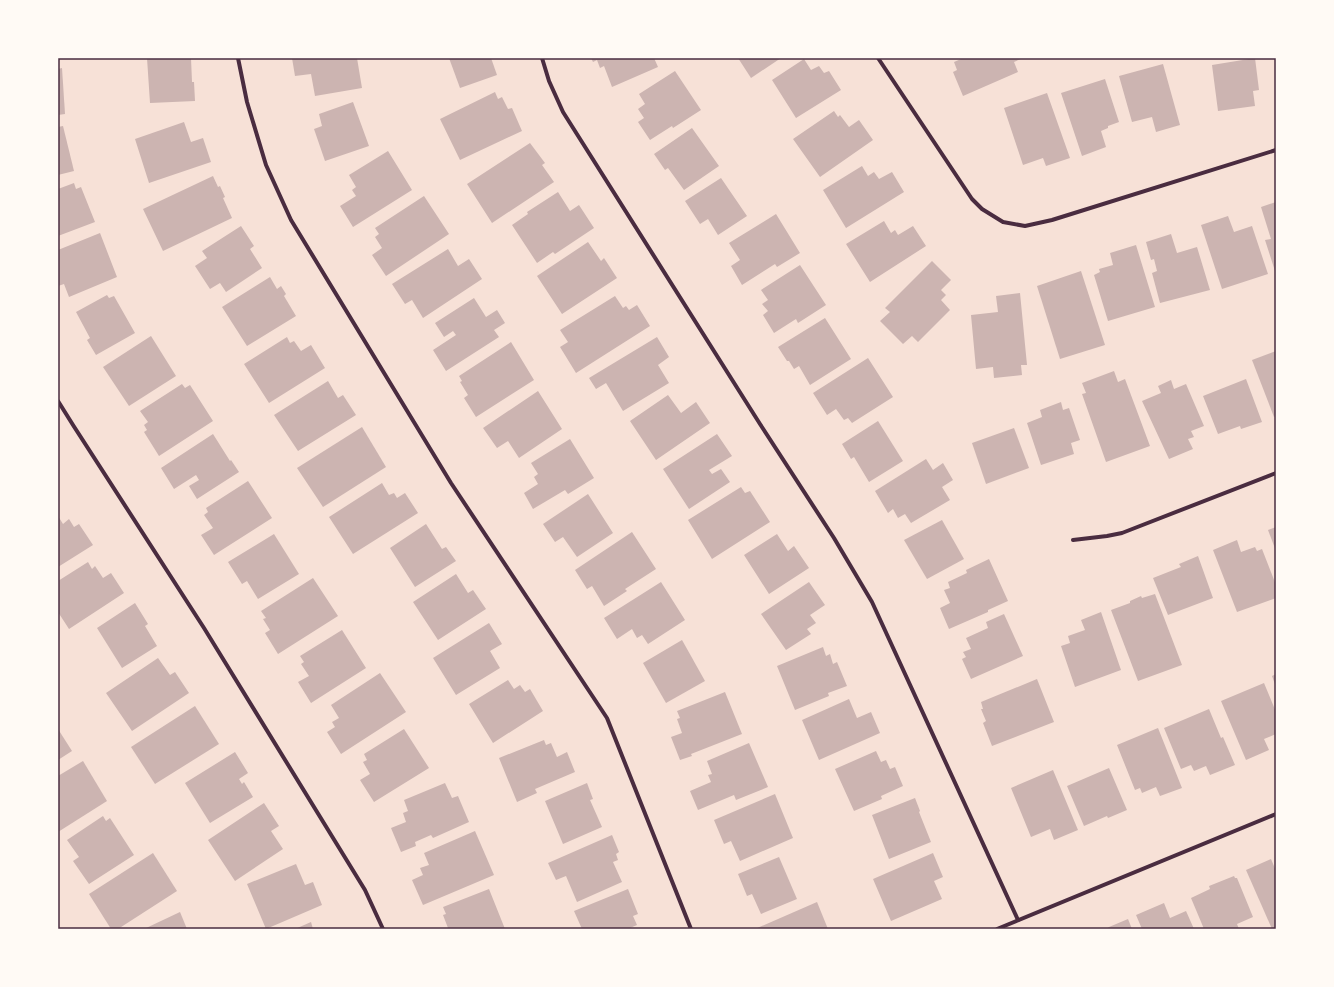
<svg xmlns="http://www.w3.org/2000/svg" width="1334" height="987" viewBox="0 0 1334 987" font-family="Poppins,sans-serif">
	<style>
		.building { fill: #ccb4b1 }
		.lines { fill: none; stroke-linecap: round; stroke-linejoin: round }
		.minor { stroke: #4a2c40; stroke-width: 4 }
		.neatline { fill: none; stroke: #4a2c40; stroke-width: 1.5 }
	</style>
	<rect width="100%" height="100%" fill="#f7e1d7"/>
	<g class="building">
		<polygon points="147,58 191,58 192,82 194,82 195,101 150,103"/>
		<polygon points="292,58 357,58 362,88 315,96 311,74 295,76"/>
		<polygon points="449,58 491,58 497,75 460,88"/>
		<polygon points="591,58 654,58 658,67 612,87 604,66 600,68 597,60 593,62"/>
		<polygon points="738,58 781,58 751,78"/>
		<polygon points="960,58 1023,58 1014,62 1018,72 963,96 953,72 957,70 954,62 961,59"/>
		<polygon points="1255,58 1259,90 1253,91 1255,106 1218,111 1212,65"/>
		<polygon points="804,59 811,70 819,66 824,73 829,71 841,90 796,118 772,80"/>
		<polygon points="1163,64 1180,125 1156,132 1152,117 1132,122 1119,76"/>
		<polygon points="62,68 65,114 58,115 58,69"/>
		<polygon points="675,71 701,110 673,128 672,126 650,140 638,122 644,118 638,109 645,104 639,94"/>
		<polygon points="1105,79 1119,122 1108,126 1108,128 1101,131 1106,147 1082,156 1061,93"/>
		<polygon points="495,92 498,99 502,97 508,109 512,108 522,131 460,160 440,119"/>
		<polygon points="1047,93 1070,158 1046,166 1043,158 1023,165 1004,108"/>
		<polygon points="353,102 369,146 325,161 314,129 322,126 319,114"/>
		<polygon points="834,111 838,117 840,115 849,127 859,120 873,140 820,177 793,139"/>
		<polygon points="184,122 191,142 203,138 211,162 149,183 135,139"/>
		<polygon points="63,126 74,171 58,175 58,127"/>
		<polygon points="692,128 719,166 684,190 668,168 665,170 654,154"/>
		<polygon points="530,143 545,163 542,165 554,182 492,223 467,184"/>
		<polygon points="388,151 412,190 353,227 340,206 356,196 352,190 356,187 349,175"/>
		<polygon points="862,166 868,176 874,172 879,179 892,172 904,192 846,228 823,190"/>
		<polygon points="213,176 218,187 220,186 225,197 223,198 232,218 163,251 143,209"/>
		<polygon points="721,178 747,216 718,235 708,219 700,224 685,201"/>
		<polygon points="74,183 76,189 81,187 95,222 58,236 58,189"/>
		<polygon points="558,192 570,211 579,205 594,228 555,254 553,252 537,263 512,225 528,214 527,212"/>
		<polygon points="424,196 449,234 386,276 372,255 382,248 375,237 379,234 375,228"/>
		<polygon points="1276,202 1276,271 1275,271 1265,240 1271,239 1261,207"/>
		<polygon points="776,214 800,253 777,267 775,264 742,285 731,266 740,260 729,243"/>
		<polygon points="1228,216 1234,232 1252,226 1268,274 1222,289 1201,225"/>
		<polygon points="884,221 891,233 895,230 898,235 913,226 926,246 870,282 846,244"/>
		<polygon points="241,226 254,246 250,249 262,268 226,292 220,283 210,289 195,266 207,258 202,251"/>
		<polygon points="100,233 117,277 69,297 64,284 58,286 58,250"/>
		<polygon points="1171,234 1177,253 1197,247 1210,290 1160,303 1152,273 1157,271 1154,259 1151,260 1146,242"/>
		<polygon points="588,242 601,261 604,258 617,278 562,314 537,276"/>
		<polygon points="1136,245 1155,307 1108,321 1094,275 1100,272 1099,269 1113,265 1110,253"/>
		<polygon points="448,249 458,266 469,259 482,279 423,318 412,300 405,304 392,284"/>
		<polygon points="932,261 951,280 941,290 946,295 941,300 950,310 918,342 912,336 903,344 880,321 890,312 885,308"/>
		<polygon points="800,265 826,305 798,323 796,319 774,333 763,315 768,311 762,304 768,300 761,290"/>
		<polygon points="1081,271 1105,345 1060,359 1037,286"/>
		<polygon points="270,277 277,289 281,286 286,294 284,296 296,316 247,346 222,307"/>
		<polygon points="1020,293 1027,365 1021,365 1022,375 994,378 993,367 976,369 971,315 998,312 996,296"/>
		<polygon points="107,295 109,298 114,296 135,333 96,355 87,340 90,338 76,312"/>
		<polygon points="615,296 623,308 626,306 629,310 637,305 650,326 576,373 560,347 568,342 560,330"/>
		<polygon points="474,298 486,317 497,310 505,323 494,330 499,337 446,371 433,350 456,335 453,331 444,337 435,323"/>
		<polygon points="825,318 851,359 810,385 799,366 794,369 789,361 787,361 778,347"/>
		<polygon points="151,336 176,376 129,406 103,367"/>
		<polygon points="287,337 290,343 294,341 301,351 311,345 325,368 269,403 244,364"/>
		<polygon points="657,337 669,357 658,365 669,383 623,411 606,383 596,389 589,378"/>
		<polygon points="511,342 534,380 476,417 464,398 468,395 460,382 462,381 459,376"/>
		<polygon points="1276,351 1276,416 1274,417 1252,360"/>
		<polygon points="868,358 893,397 852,423 848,418 844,420 836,409 827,415 813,393"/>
		<polygon points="1114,371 1118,382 1125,379 1150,446 1106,462 1082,394 1086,393 1082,383"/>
		<polygon points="1246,379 1262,422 1241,429 1240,426 1218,434 1203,396"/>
		<polygon points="1171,380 1174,389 1186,384 1204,426 1191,431 1194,437 1188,439 1193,449 1169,459 1142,401 1161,393 1158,386"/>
		<polygon points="328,381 338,398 343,395 356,415 298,451 274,415"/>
		<polygon points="182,384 185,388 190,385 213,421 159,456 144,432 147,430 144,425 148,422 140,411"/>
		<polygon points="538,391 562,429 519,458 508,441 497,448 483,428"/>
		<polygon points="668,395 681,413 696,402 710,423 656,460 630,421"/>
		<polygon points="1061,402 1063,410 1069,408 1080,440 1071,443 1074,454 1041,465 1027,423 1042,417 1040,410"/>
		<polygon points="878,421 903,461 869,482 854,457 851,459 842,444"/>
		<polygon points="362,427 386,467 323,507 297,468"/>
		<polygon points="1014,428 1029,468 986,484 972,443"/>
		<polygon points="213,434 230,461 231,460 239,472 197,499 189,486 199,480 196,475 174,489 161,468"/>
		<polygon points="717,434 732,456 709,470 712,474 721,469 730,482 689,509 663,469"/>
		<polygon points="570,439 594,478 568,494 565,490 533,509 524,493 538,484 534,477 538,474 531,463"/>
		<polygon points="926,459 933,470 943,463 953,480 942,487 950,500 911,523 905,514 898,518 893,509 888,513 875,491"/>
		<polygon points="248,481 272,518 214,555 201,535 213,528 204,515 208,512 206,508"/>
		<polygon points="382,483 389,495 394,493 397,498 405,493 418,513 353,554 329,517"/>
		<polygon points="741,487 745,493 750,491 770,522 712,559 688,520"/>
		<polygon points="588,494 613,533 577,557 563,537 555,542 543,524"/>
		<polygon points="58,516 63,524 69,519 74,527 79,524 93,545 58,567"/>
		<polygon points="942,520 964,559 927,579 904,540"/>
		<polygon points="426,524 442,549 446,547 456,561 415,587 390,548"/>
		<polygon points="1276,527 1276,551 1268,530"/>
		<polygon points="632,532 656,569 625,589 627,591 604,606 592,586 587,589 575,570"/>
		<polygon points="274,534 299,574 258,599 247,581 242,584 228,562"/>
		<polygon points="777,534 788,551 794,546 809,568 769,594 744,555"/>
		<polygon points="1237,540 1241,552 1255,547 1257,551 1262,549 1276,585 1276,598 1237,612 1213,550"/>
		<polygon points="1198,556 1213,598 1168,615 1153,578 1181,567 1179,564"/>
		<polygon points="989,559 1008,601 988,610 988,612 949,629 940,608 950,603 944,590 950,588 948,582 967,573 966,570"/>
		<polygon points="88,562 92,569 95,566 103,578 111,573 124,593 69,629 58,612 58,581"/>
		<polygon points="456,574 468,593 473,590 486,609 438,640 413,602"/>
		<polygon points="313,578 338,616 278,654 265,633 270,630 263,619 266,618 261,611"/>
		<polygon points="661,582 685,620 648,644 642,635 637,638 632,629 617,639 604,618"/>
		<polygon points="809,582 825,605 810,615 816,623 807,629 811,634 786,650 761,614"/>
		<polygon points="1155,594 1182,665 1138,681 1111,610 1130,603 1130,601 1141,596 1142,598"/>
		<polygon points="135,603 148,624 145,626 157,646 122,668 97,628"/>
		<polygon points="1101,612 1121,670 1075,687 1061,646 1070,643 1068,636 1085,630 1081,620"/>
		<polygon points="1004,614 1023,656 971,679 962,659 966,657 963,652 971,649 966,638 988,628 986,622"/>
		<polygon points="489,623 502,644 490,651 500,668 456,695 433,658"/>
		<polygon points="342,630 366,668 311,703 298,682 309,676 301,664 304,662 300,656"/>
		<polygon points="682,640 705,681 666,703 643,663"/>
		<polygon points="823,647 826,656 830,654 833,664 837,662 847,686 828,693 829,696 795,710 777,666"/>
		<polygon points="158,658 170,675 175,672 189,693 132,731 106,693"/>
		<polygon points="380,673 406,712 341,754 327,732 335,727 332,722 339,718 331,705"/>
		<polygon points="1276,674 1276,687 1272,676"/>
		<polygon points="1037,679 1054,722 992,746 983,723 986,721 981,709 983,709 981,702"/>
		<polygon points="508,680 514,689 520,685 525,692 530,689 543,711 493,743 469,704"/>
		<polygon points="1264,683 1276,712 1276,734 1264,739 1269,750 1246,760 1221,701"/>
		<polygon points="725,692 742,734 691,754 692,756 680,760 671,737 682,733 677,719 680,718 677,711"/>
		<polygon points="849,699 857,718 871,712 880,733 819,760 802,720"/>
		<polygon points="195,706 219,744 155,784 131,747"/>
		<polygon points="1209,709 1221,738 1223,737 1235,765 1210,775 1206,766 1194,771 1191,765 1181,769 1164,728"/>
		<polygon points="1158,728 1182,788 1160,796 1156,787 1142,793 1140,788 1135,790 1117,745"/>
		<polygon points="58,729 72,751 58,760"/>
		<polygon points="404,729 429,768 374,802 360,780 370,774 363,762 367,760 364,754"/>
		<polygon points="544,740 546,745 551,743 557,757 567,752 575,772 535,789 537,793 517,802 499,758"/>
		<polygon points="749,743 768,787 736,800 734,795 698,810 690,791 711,782 708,775 712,774 707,761"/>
		<polygon points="876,751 881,762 886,760 890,769 895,767 903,786 881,796 882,799 854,811 835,769"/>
		<polygon points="235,752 248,773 239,779 242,784 244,782 253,797 210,823 185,783"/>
		<polygon points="83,761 107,801 58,832 58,776"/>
		<polygon points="1109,768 1127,810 1108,818 1107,816 1084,826 1067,786"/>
		<polygon points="1053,770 1078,830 1054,840 1050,829 1031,837 1011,788"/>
		<polygon points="445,783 452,798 458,796 469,822 433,838 431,835 415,842 416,846 401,852 391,828 406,822 403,813 408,811 404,800"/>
		<polygon points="587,783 593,799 590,800 602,827 563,844 545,801"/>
		<polygon points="775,794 793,838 740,861 731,841 724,844 714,820"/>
		<polygon points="915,798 920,811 919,812 931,842 889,859 872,815"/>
		<polygon points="264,803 279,826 271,831 283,849 235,881 208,840"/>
		<polygon points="103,816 106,821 110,818 134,855 89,884 73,861 79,857 67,840"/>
		<polygon points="475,831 494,875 423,905 412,880 423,875 420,868 429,865 424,853"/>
		<polygon points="612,835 619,852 616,854 618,860 613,862 622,882 577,902 566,876 556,880 548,863"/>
		<polygon points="153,853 177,891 118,929 111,929 89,894"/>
		<polygon points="933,853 943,877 934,881 942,899 891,921 873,879"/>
		<polygon points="779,857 797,899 761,914 752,894 747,896 738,874"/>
		<polygon points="1271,859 1276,871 1276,929 1272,929 1246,870"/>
		<polygon points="296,864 305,885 313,882 322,905 266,929 247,884"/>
		<polygon points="1234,876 1235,878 1237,878 1253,917 1237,924 1239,929 1204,929 1191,898 1210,889 1209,886"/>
		<polygon points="489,889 505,929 445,929 448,928 443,915 446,914 443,907"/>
		<polygon points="628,889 638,914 633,916 637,925 630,928 630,929 582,929 574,911"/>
		<polygon points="817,902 828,929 755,929"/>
		<polygon points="1164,903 1170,918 1186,911 1194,929 1142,929 1136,915"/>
		<polygon points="180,912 187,929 144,929"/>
		<polygon points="1128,919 1132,929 1106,929 1109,927"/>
		<polygon points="311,922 313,929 295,929"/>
	</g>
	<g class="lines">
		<g class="minor">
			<polyline points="238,58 247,102 266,165 291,220 451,483 607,718 691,929"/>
			<polyline points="542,58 549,81 563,112 760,424 834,538 872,602 1018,920"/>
			<polyline points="878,58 972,199 982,209 1003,222 1025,226 1052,220 1276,150"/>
			<polyline points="58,401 73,425 204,628 365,890 383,929"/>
			<polyline points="1073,540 1107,536 1122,533 1276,473"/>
			<polyline points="997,929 1276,814"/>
		</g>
	</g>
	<rect width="1334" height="987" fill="none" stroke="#fffaf5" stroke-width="118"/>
	<rect x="59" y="59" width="1216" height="869" class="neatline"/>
</svg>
